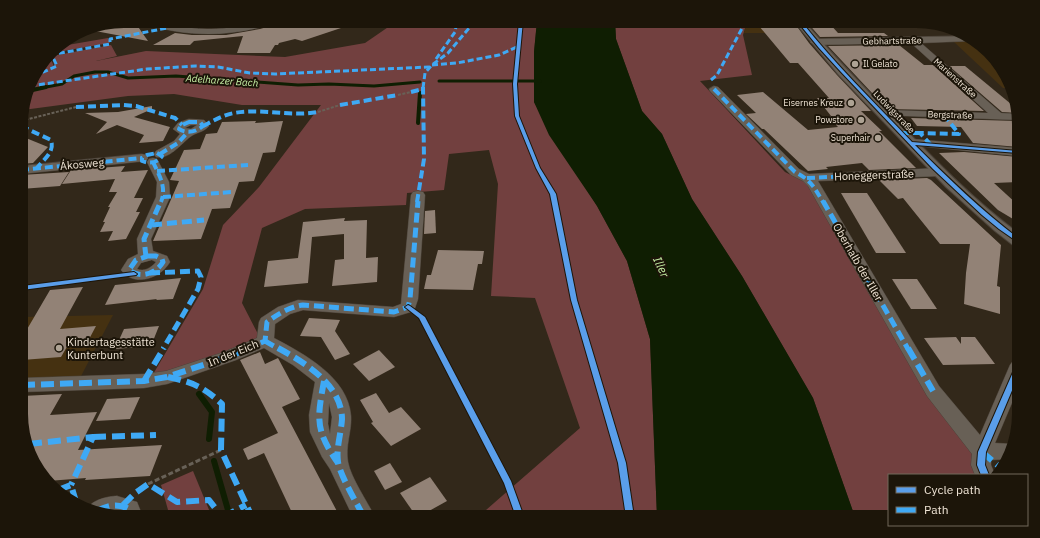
<svg xmlns="http://www.w3.org/2000/svg" width="1040" height="538" viewBox="0 0 1040 538" font-family="'IBM Plex Sans',sans-serif">
	<style>
		.built { fill: #453111 }
		.green { fill: #72403f }
		.water { fill: #0f1e02 }
		.lines { fill: none; stroke-linecap: round; stroke-linejoin: round }
		.stream-far2 { stroke: #0f1e02; stroke-width: 3 }
		.stream-far1 { stroke: #0f1e02; stroke-width: 4 }
		.stream { stroke: #0f1e02; stroke-width: 6 }
		.building { fill: #928276 }
		.minor-casing { stroke: #4c4339; stroke-width: 1 }
		.tertiary-casing { stroke: #4c4339; stroke-width: 2 }
		.path-far1 { stroke: #686157; stroke-width: 2; stroke-dasharray: 3 1.5; stroke-linecap: butt }
		.path { stroke: #686157; stroke-width: 3; stroke-dasharray: 5 2.5; stroke-linecap: butt }
		.minor { fill: #686056; fill-rule: evenodd }
		.tertiary { fill: #686056; fill-rule: evenodd }
		.quiet-far3 { stroke: #3fa9f5; stroke-width: 3; stroke-dasharray: 6 3; stroke-linecap: butt }
		.quiet-far2 { stroke: #3fa9f5; stroke-width: 4; stroke-dasharray: 8 4; stroke-linecap: butt }
		.quiet-far1 { stroke: #3fa9f5; stroke-width: 5; stroke-dasharray: 10 5; stroke-linecap: butt }
		.quiet { stroke: #3fa9f5; stroke-width: 6; stroke-dasharray: 13 6; stroke-linecap: butt }
		.cycleway-casing { stroke: #1c1509; stroke-width: 2 }
		.cycleway { fill: #5a9eea; fill-rule: evenodd }
		.poi-dot { fill: #aea394; stroke: #1c1509; stroke-width: 1.5 }
		.labels { text-anchor: middle; stroke-width: 4; stroke-linejoin: round; paint-order: stroke }
		.far-street-label { font-size: 9px; fill: #f0e5d6; stroke: #1c1509 }
		.far-poi-label { font-size: 9px; fill: #f0e5d6; stroke: #1c1509; text-anchor: end }
		.far-water-label { font-size: 10px; font-style: italic; fill: #c8f2a7; stroke: #1c1509 }
		.street-label { font-size: 11px; fill: #f0e5d6; stroke: #1c1509 }
		.poi-label { font-size: 11px; fill: #f0e5d6; stroke: #1c1509; text-anchor: start }
		.water-label { font-size: 12px; font-style: italic; fill: #c8f2a7; stroke: #1c1509 }
	</style>
	<rect width="100%" height="100%" fill="#32281a"/>
	<g class="built">
		<polygon points="747,21 791,21 799,33 744,33"/>
		<polygon points="953,41 972,41 1001,67 1009,88 1003,88"/>
		<polygon points="113,315 80,378 22,380 22,317"/>
	</g>
	<g class="green">
		<polygon points="397,21 537,21 534,52 534,102 597,206 627,261 650,339 657,517 478,517 580,428 535,298 491,296 498,184 489,150 449,154 444,190 407,193 406,205 305,209 262,228 242,303 260,338 228,354 152,376 203,289 223,225 259,187 321,105 242,105 174,94 128,96 23,110 32,79 48,57 50,57 55,69 52,56 111,45 117,56 96,61 146,51 285,57 365,43"/>
		<polygon points="615,21 747,21 743,35 752,75 700,81 785,172 809,184 924,390 996,473 995,475 889,475 889,517 855,517 813,398 742,276 692,199 662,134 642,111 616,39"/>
		<polygon points="108,38 110,43 51,53 56,47"/>
		<polygon points="193,471 212,517 170,517 161,485"/>
	</g>
	<polygon class="water" points="537,21 615,21 616,39 642,111 662,134 692,199 742,276 813,398 855,517 657,517 650,339 627,261 597,206 549,135 534,102 534,52"/>
	<g class="lines">
		<g class="stream-far2">
			<polyline points="439,81 540,81"/>
			<polyline points="41,88 62,84 74,76 95,72 108,72 128,78 176,76 298,85 329,84 374,86 420,82"/>
		</g>
		<g class="stream-far1">
			<polyline points="28,91 46,87"/>
			<polyline points="418,123 420,93"/>
		</g>
		<g class="stream">
			<polyline points="199,394 212,412 209,439"/>
			<polyline points="214,461 230,517"/>
		</g>
	</g>
	<g class="building">
		<polygon points="134,21 148,41 90,30 90,29"/>
		<polygon points="195,21 260,21 216,27 187,26"/>
		<polygon points="279,21 355,21 356,23 302,41 295,39 279,43 278,45 275,45 270,53 237,53 243,36 194,41 190,45 153,45 175,33 192,35 226,35 260,29 277,24"/>
		<polygon points="769,21 793,21 809,43 837,75 871,111 861,111 882,131 879,131 916,168 869,170 862,163 826,167 828,169 808,171 764,129 762,129 746,114 756,113 737,95 763,92 808,130 838,127 828,116 831,116 817,98 829,98 798,63 790,63 759,26 773,26"/>
		<polygon points="806,21 825,21 829,23 838,33 884,33 888,36 820,37"/>
		<polygon points="899,45 924,65 933,65 984,111 887,109 828,46"/>
		<polygon points="949,66 965,66 1017,109 1018,113 1002,112"/>
		<polygon points="152,106 152,109 134,117 170,127 163,141 139,143 144,135 117,125 96,134 107,122 85,113 118,112"/>
		<polygon points="911,118 1018,121 1018,147 973,143 961,127 917,126"/>
		<polygon points="256,121 255,123 283,121 275,152 263,153 254,181 239,182 230,208 212,209 201,239 153,241 179,181 170,180 184,150 200,149 206,134 217,133 222,122"/>
		<polygon points="21,136 48,147 33,163 21,164"/>
		<polygon points="964,152 1018,157 1018,182 994,183 1018,205 1018,222 998,210 939,153"/>
		<polygon points="125,166 121,172 148,170 134,198 143,198 136,212 140,212 126,239 108,241 113,231 100,232 105,222 103,222 110,207 108,207 117,192 109,192 115,179 62,184 71,170"/>
		<polygon points="69,172 60,186 21,189 21,175"/>
		<polygon points="927,178 931,180 1001,245 997,286 1000,287 1000,314 964,304 966,273 970,244 940,244 903,198 898,199 879,180"/>
		<polygon points="841,193 867,193 906,253 876,253"/>
		<polygon points="435,210 436,233 424,234 425,211"/>
		<polygon points="345,218 344,221 367,220 366,258 378,257 377,282 332,286 335,260 344,259 344,234 312,237 308,283 264,287 268,261 298,258 303,222"/>
		<polygon points="438,250 484,251 482,264 478,264 473,290 424,289 427,275 431,275"/>
		<polygon points="181,278 173,299 156,300 157,299 105,305 115,285"/>
		<polygon points="892,279 917,279 937,309 911,309"/>
		<polygon points="83,287 60,329 96,326 87,343 68,345 61,357 22,360 22,332 26,331 50,290"/>
		<polygon points="309,318 340,320 335,331 350,354 335,360 321,337 300,336"/>
		<polygon points="159,326 151,346 115,349 124,329"/>
		<polygon points="956,337 961,344 961,337 975,337 995,364 943,365 924,338"/>
		<polygon points="379,350 395,367 369,381 353,364"/>
		<polygon points="260,352 265,364 278,358 300,399 282,407 340,517 294,517 264,453 248,460 243,449 278,433 240,360"/>
		<polygon points="376,393 389,413 401,407 421,429 391,446 371,423 373,422 360,400"/>
		<polygon points="62,394 50,415 97,412 78,450 162,445 150,476 85,480 86,478 48,481 42,476 22,427 22,396"/>
		<polygon points="140,397 130,419 96,421 107,399"/>
		<polygon points="390,463 402,482 385,490 374,471"/>
		<polygon points="430,477 447,501 420,516 416,516 400,493"/>
	</g>
	<g class="lines">
		<g class="minor-casing">
			<g id="minor">
				<path d="M 140,21 C 162,21 184,29 207,29 C 232,30 254,21 278,21 L 277,23 C 229,37 189,38 141,23 Z"/>
				<polygon points="967,36 972,41 921,43 1001,113 1018,114 1018,120 878,115 877,113 882,110 988,113 911,43 815,45 810,42 815,39"/>
				<polygon points="714,86 718,87 799,169 809,174 940,168 944,169 946,172 944,175 940,176 818,181 939,386 980,435 1010,365 1013,361 1019,359 1019,386 995,443 1012,444 1008,459 991,460 991,465 995,475 975,475 971,465 972,454 927,396 808,186 803,181 791,175 710,91 709,89"/>
				<path d="M 189,119 L 204,120 L 209,126 C 203,133 196,132 190,137 C 181,144 169,160 156,157 L 154,154 L 156,151 L 174,141 L 180,134 L 173,129 L 178,123 ZM 191,125 L 197,125 L 191,129 L 185,128 Z"/>
				<polygon points="912,139 1018,148 1018,156 908,145 906,143 908,141"/>
				<polygon points="142,154 146,155 148,158 146,161 21,174 21,166"/>
				<path d="M 153,158 L 157,159 L 169,182 L 170,197 L 151,239 L 153,251 L 167,256 L 170,262 C 161,278 134,288 121,270 L 128,259 L 138,254 L 137,239 L 156,197 L 157,182 L 147,162 L 149,159 ZM 152,260 L 156,262 C 151,268 144,272 137,269 L 141,263 Z"/>
				<path d="M 418,191 L 423,192 L 425,195 L 418,299 L 414,311 L 394,317 L 303,310 L 290,314 L 275,324 L 274,338 C 304,354 348,377 351,416 C 352,431 345,446 348,462 C 351,478 367,501 375,517 L 353,517 L 330,469 L 322,457 L 310,432 L 309,415 L 315,382 L 293,365 L 264,348 L 236,360 L 167,384 L 144,388 L 22,392 L 22,378 L 144,374 L 166,371 L 224,352 L 257,338 L 259,322 L 261,318 L 278,307 L 298,300 L 393,307 L 401,304 L 411,195 L 413,192 ZM 329,403 L 332,417 L 330,434 L 328,424 Z"/>
				<path d="M 117,496 L 137,502 L 143,517 L 124,517 L 120,515 L 88,508 C 92,500 108,496 117,496 Z"/>
			</g>
		</g>
		<g class="tertiary-casing">
			<path id="tertiary" d="M 794,21 L 804,21 C 832,55 863,86 893,117 C 933,158 972,199 1018,233 L 1019,246 L 1013,245 L 995,231 L 946,187 L 838,74 Z"/>
		</g>
		<g class="path-far1">
			<polyline points="398,95 411,92"/>
			<polyline points="318,112 340,105"/>
			<polyline points="21,121 76,107"/>
		</g>
		<polyline class="path" points="148,484 221,450"/>
		<use href="#minor" class="minor"/>
		<use href="#tertiary" class="tertiary"/>
		<g class="quiet-far3">
			<polyline points="50,55 110,44 110,39 167,28"/>
			<polyline points="436,59 455,32 457,21"/>
			<polyline points="432,65 457,63 499,55 519,46"/>
			<polyline points="34,76 57,66 52,55"/>
			<polyline points="711,80 717,75 746,21"/>
			<polyline points="30,86 147,69 196,66 218,67 250,73 275,74 429,67"/>
			<polyline points="423,88 425,73 432,65 448,53 475,21"/>
		</g>
		<g class="quiet-far2">
			<path d="M 714,89 L 795,172 C 811,180 814,187 823,202"/>
			<polyline points="411,92 423,89"/>
			<polyline points="340,105 398,95"/>
			<polyline points="76,107 123,105 136,106 175,118 182,125"/>
			<path d="M 189,122 L 200,122 L 203,126 C 196,132 187,134 179,129 L 182,125 Z"/>
			<path d="M 21,126 L 51,140 C 55,152 44,159 37,168"/>
			<path d="M 203,126 C 213,121 223,115 234,113 C 262,108 290,117 318,112"/>
			<polyline points="901,133 920,133"/>
			<polyline points="931,145 920,133 959,134 944,115"/>
			<path d="M 157,153 L 162,156 C 157,163 150,164 142,161 L 142,158 L 147,155 Z"/>
			<polyline points="160,154 178,143 188,132"/>
			<path d="M 153,162 C 159,175 167,187 161,202"/>
			<polyline points="21,170 142,158"/>
			<polyline points="157,171 248,165"/>
			<polyline points="807,178 875,175"/>
			<polyline points="163,197 232,192"/>
			<polyline points="417,202 424,159 423,87"/>
		</g>
		<g class="quiet-far1">
			<polyline points="823,201 908,349"/>
			<polyline points="152,225 204,220"/>
			<path d="M 148,256 L 156,256 L 162,259 L 163,262 C 156,274 140,279 129,270 L 136,260 Z"/>
			<polyline points="146,257 144,239 161,201"/>
			<polyline points="150,273 198,271 201,277 198,289 163,349"/>
			<polyline points="265,341 279,349"/>
			<path d="M 247,349 L 265,341 L 267,322 C 278,314 289,307 303,305 L 394,312 L 408,307 L 410,299 L 418,201"/>
		</g>
		<g class="quiet">
			<path d="M 278,348 C 304,362 342,385 342,419 C 341,434 336,448 338,462 C 340,475 357,504 364,517"/>
			<polyline points="908,348 933,391"/>
			<path d="M 168,377 C 192,382 204,387 222,404 L 221,450 L 252,517"/>
			<polyline points="144,381 164,348"/>
			<path d="M 324,381 C 317,419 315,430 338,463"/>
			<polyline points="22,385 144,381 167,377 230,356 250,348"/>
			<polyline points="93,437 156,435"/>
			<polyline points="29,444 93,437 71,485"/>
			<polyline points="982,452 1001,468"/>
			<polyline points="58,490 71,485 77,505"/>
			<polyline points="123,505 134,494 148,484 177,502 209,500 222,517"/>
			<path d="M 97,511 C 108,505 118,503 129,509 L 132,517"/>
			<polyline points="223,517 246,505"/>
		</g>
		<g class="cycleway-casing">
			<g id="cycleway">
				<polygon points="519,21 523,21 517,84 519,116 540,168 556,194 577,300 626,463 634,517 626,517 618,463 571,300 550,194 536,168 515,116 513,84"/>
				<path d="M 797,21 L 801,21 C 835,64 874,102 912,142 L 1018,151 L 1018,153 L 915,145 C 948,178 981,210 1018,238 L 1019,243 L 999,229 L 982,215 L 933,169 L 841,72 L 819,48 Z"/>
				<polygon points="134,272 137,274 136,275 22,290 22,286"/>
				<polygon points="408,305 410,306 425,317 511,481 524,517 516,517 504,483 419,318 405,307"/>
				<polygon points="1017,363 1019,363 1019,374 986,452 985,465 989,475 981,475 977,465 978,452"/>
			</g>
		</g>
		<use href="#cycleway" class="cycleway"/>
	</g>
	<g class="poi-dot">
		<circle cx="855" cy="64" r="4"/>
		<circle cx="851" cy="103" r="4"/>
		<circle cx="861" cy="120" r="4"/>
		<circle cx="878" cy="138" r="4"/>
		<circle cx="59" cy="348" r="4"/>
	</g>
	<g class="labels">
		<g class="far-street-label">
			<text transform="translate(892 41) rotate(-1)" y="3">Gebhartstraße</text>
			<text transform="translate(955 78) rotate(42)" y="3">Marienstraße</text>
			<text transform="translate(894 112) rotate(46)" y="3">Ludwigstraße</text>
			<text transform="translate(950 115) rotate(2)" y="3">Bergstraße</text>
		</g>
		<g class="far-poi-label">
			<text x="863" y="67" text-anchor="start">Il Gelato</text>
			<text x="843" y="106">Eisernes Kreuz</text>
			<text x="853" y="123">Powstore</text>
			<text x="870" y="141">Superhair</text>
		</g>
		<g class="far-water-label">
			<text transform="translate(222 80) rotate(4)" y="4">Adelharzer Bach</text>
		</g>
		<g class="street-label">
			<text transform="translate(82 164) rotate(-5)" y="4">Ákosweg</text>
			<text transform="translate(874 175) rotate(-2)" y="4">Honeggerstraße</text>
			<text transform="translate(858 262) rotate(60)" y="4">Oberhalb der Iller</text>
			<text transform="translate(233 353) rotate(-22)" y="4">In der Eich</text>
		</g>
		<g class="poi-label">
			<text x="67" y="346">Kindertagesstätte<tspan x="67" dy="13">Kunterbunt</tspan></text>
		</g>
		<g class="water-label">
			<text transform="translate(661 267) rotate(65)" y="4">Iller</text>
		</g>
	</g>
	<path d="M0 0H1040V538H0ZM124 28H916A96 96 0 0 1 1012 124V414A96 96 0 0 1 916 510H124A96 96 0 0 1 28 414V124A96 96 0 0 1 124 28Z" fill="#1c1509" fill-rule="evenodd"/>
	<rect x="888" y="474" width="140" height="52" fill="#1c1509" stroke="#71685b"/>
	<rect x="896" y="487" width="20" height="6" fill="#5a9eea" stroke="#71685b"/>
	<text x="924" y="494" font-size="12" fill="#f0e5d6">Cycle path</text>
	<rect x="896" y="507" width="20" height="6" fill="#3fa9f5" stroke="#71685b"/>
	<text x="924" y="514" font-size="12" fill="#f0e5d6">Path</text>
</svg>
